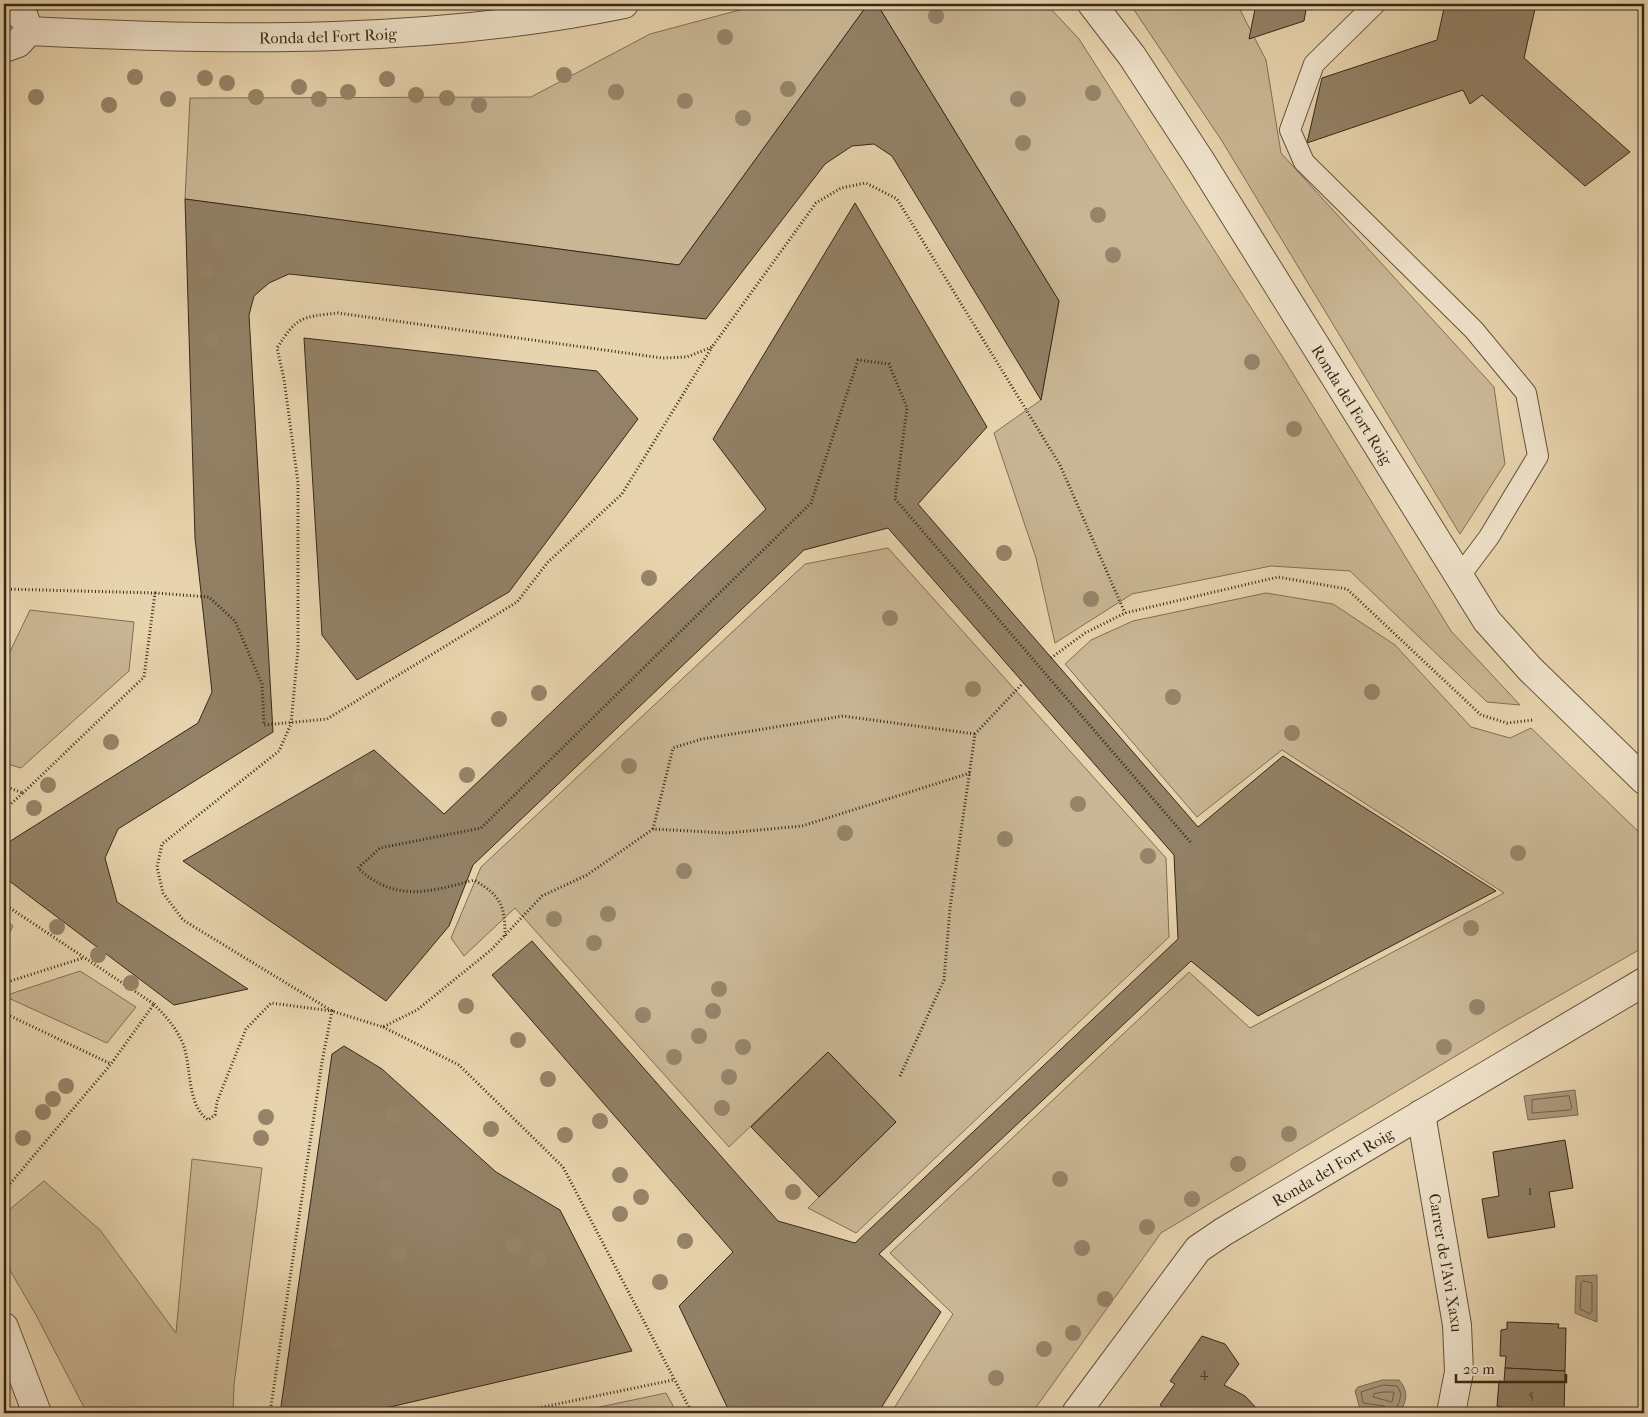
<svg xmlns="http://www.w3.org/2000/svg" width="1648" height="1417" viewBox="0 0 1648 1417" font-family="'IM FELL French Canon',serif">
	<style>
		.green { fill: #c9b694; stroke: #7f6f56 }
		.water { fill: #aa997b; stroke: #7b6c54 }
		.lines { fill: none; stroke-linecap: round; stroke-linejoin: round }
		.shore { stroke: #70604a; stroke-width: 1 }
		.building { fill: #928166; stroke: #352819 }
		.lane-casing { stroke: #62533e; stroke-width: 22 }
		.street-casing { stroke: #62533e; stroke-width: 30 }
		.path { stroke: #352819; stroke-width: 3; stroke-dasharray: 1 2.5; stroke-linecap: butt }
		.lane { stroke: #efe2ca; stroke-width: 20 }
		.street { stroke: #efe2ca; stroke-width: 28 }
		.tree { fill: #968469 }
		.labels { text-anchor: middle; stroke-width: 4.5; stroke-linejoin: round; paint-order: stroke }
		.number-label { font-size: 14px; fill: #4c3e2c }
		.street-label { font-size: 16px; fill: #352819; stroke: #efe2ca }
	</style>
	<rect width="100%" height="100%" fill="#e7d3ad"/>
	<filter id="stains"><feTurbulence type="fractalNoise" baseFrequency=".004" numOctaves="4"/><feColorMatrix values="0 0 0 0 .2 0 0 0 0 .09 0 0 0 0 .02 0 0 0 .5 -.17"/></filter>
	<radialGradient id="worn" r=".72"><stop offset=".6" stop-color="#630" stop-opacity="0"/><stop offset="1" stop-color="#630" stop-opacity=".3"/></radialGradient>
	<g class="green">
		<polygon points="762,4 868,4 679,265 185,199 190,98 531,97 650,34"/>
		<polygon points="877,4 1041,4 1050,8 1079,39 1282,356 1451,631 1520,705 1487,702 1350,571 1271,566 1132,594 1055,643 1036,558 994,433 1041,400 1059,301"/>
		<polygon points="1130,4 1237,4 1266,60 1281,153 1494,387 1505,464 1460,534 1222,141"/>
		<polygon points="888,548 1166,858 1169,937 856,1233 808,1208 896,1122 828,1052 729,1147 515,908 464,956 451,938 481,867 805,564"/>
		<polygon points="1266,593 1333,604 1395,645 1471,727 1510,738 1531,728 1644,837 1644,947 1504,1027 1161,1233 1032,1413 891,1413 953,1314 890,1253 1189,972 1250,1028 1504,893 1282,750 1197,817 1065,664 1091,640 1133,621"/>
		<polygon points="30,610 134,622 129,671 21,768 4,763 4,664"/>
		<polygon points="4,919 13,926 4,943"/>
		<polygon points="80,971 136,1007 107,1043 4,996"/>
		<polygon points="192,1159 262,1168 234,1385 233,1413 87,1413 36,1315 4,1260 4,1214 44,1181 100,1230 176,1333"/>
		<polygon points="666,1393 677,1413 571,1413"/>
	</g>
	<g class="water">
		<polygon points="1575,1090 1578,1115 1528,1120 1524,1096"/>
		<polygon points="1597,1275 1597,1322 1575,1313 1576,1276"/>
		<path d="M 1382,1380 L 1399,1380 C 1409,1391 1407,1402 1399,1413 L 1360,1409 L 1355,1391 L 1358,1387 Z"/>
	</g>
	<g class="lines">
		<g class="shore">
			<polygon points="1569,1096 1572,1108 1570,1110 1532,1113 1532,1100"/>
			<polygon points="1583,1281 1592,1283 1592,1311 1590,1314 1580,1309 1581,1283"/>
			<polygon points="1384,1392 1394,1392 1392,1402 1373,1397 1374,1394"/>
			<path d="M 1388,1413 L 1384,1406 L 1363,1403 L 1361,1392 L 1383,1385 L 1397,1386 C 1405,1396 1397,1403 1395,1413"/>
		</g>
	</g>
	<g class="building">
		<polygon points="868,4 877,4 1059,301 1041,400 892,156 874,144 852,146 825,164 706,319 289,274 269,283 254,296 249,315 273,732 118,829 105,858 117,902 248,989 174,1005 4,877 4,845 198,723 212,692 195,538 185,199 679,265"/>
		<polygon points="1256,4 1307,4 1304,21 1249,39"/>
		<polygon points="1445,4 1536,4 1524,58 1630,152 1585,186 1482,95 1470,104 1463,90 1307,143 1322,78 1437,40"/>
		<polygon points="855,203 987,427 918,504 1198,827 1283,756 1496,891 1258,1016 1191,961 879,1254 941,1312 878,1413 730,1413 679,1306 733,1252 492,975 532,941 778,1221 855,1243 1178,939 1174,855 888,528 804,550 473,865 449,926 386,1001 183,861 374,750 444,814 766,509 713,439"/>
		<polygon points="304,338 597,371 638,419 509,592 357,680 322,635"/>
		<polygon points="344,1046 382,1069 496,1172 560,1210 632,1351 364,1413 280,1413 332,1054"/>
		<polygon points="828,1052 896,1122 819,1197 751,1127"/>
		<polygon points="1565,1140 1573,1188 1549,1192 1555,1227 1488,1238 1482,1199 1499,1196 1493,1152"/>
		<polygon points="1507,1322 1559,1324 1558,1328 1566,1328 1565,1371 1505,1368 1506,1356 1500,1356 1501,1330 1507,1329"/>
		<polygon points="1202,1336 1225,1344 1239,1364 1224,1385 1245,1396 1261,1413 1171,1413 1160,1405 1175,1384 1170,1381"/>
		<polygon points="1505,1368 1565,1371 1564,1413 1503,1413 1503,1407 1497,1406 1499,1381 1504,1382"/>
	</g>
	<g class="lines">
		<g class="lane-casing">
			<polyline id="lane" points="1375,4 1314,64 1290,130 1304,162 1474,330 1526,393 1538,456 1489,537 1459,577"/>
		</g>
		<g class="street-casing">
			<g id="street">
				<path id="s1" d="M 1092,4 L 1132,56 L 1200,160 L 1487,621 L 1530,669 L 1644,780"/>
				<polyline points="4,10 9,8 24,17 29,31 18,43 4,48"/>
				<path id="s2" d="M 29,31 C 226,41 430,44 624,4"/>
				<path id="s3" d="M 1421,1114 L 1457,1325 L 1459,1372 L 1451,1413"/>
				<polyline points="4,1327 37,1413"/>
				<path id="s4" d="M 1076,1413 L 1198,1249 L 1223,1232 L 1644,982"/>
			</g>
		</g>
		<g class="path">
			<polyline points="4,589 155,593 144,677 23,793"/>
			<polyline points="155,593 209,597 235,621 262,684 264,725 327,719 517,602 548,562 622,494 712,347"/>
			<polyline points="1051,658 1085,633 1125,613 1278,577 1347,589 1481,715 1507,723 1533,720"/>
			<path d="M 970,773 L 802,826 L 727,833 L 653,829 L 587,875 L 542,896 L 491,950 L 417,1010 L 383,1027 L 332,1011 L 183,920 L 163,893 L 157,867 L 162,844 L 279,751 L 291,724 L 298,649 L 298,483 L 284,379 L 277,348 C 297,317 300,317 338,313 L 662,358 L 687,357 L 712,347 L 816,203 L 841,188 L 866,183 L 897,199 L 1060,465 L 1125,613"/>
			<polyline points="4,786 23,793 4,810"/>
			<polyline points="653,829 673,748 702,739 843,716 975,734"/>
			<polyline points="4,904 154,1004 111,1064 4,1191"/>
			<path d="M 505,936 C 505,905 501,896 474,880 C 430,892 395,903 358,868 L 380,848 L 481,828 L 811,503 L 858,360 L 889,364 L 907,408 L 895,499 L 1192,844"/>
			<polyline points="4,983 83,958"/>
			<path d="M 154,1004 C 166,1017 176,1027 183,1044 C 192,1067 186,1104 208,1120 L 215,1115 L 217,1102 L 246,1029 L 271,1003 L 332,1011 L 322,1062 L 270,1413"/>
			<polyline points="4,1013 111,1064"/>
			<polyline points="383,1027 459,1065 563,1167 692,1413"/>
			<polyline points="900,1076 944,980 950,908 975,734 1023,683"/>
			<polyline points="514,1413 673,1380"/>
		</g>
		<use href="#lane" class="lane"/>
		<use href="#street" class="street"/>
	</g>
	<g class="tree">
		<circle cx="936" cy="16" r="8"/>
		<circle cx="725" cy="37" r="8"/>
		<circle cx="564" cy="75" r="8"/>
		<circle cx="135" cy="77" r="8"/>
		<circle cx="205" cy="78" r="8"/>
		<circle cx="387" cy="79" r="8"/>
		<circle cx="227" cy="83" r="8"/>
		<circle cx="299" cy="87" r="8"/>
		<circle cx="788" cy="89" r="8"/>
		<circle cx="348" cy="92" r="8"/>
		<circle cx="616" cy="92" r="8"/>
		<circle cx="1093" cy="93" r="8"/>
		<circle cx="416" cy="95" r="8"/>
		<circle cx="36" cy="97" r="8"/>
		<circle cx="256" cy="97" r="8"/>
		<circle cx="447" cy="98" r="8"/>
		<circle cx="168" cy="99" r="8"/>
		<circle cx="319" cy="99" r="8"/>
		<circle cx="1018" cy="99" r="8"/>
		<circle cx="685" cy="101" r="8"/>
		<circle cx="109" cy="105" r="8"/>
		<circle cx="479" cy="105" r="8"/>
		<circle cx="743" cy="118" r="8"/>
		<circle cx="1023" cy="143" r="8"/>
		<circle cx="1098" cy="215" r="8"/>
		<circle cx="218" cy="240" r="8"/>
		<circle cx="1113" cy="255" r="8"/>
		<circle cx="207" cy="271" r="8"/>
		<circle cx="211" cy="340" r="8"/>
		<circle cx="1252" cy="362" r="8"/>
		<circle cx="1294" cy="429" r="8"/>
		<circle cx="1004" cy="553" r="8"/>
		<circle cx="649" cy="578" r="8"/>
		<circle cx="1091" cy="599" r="8"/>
		<circle cx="890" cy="618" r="8"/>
		<circle cx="973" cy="689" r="8"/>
		<circle cx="1372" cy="692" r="8"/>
		<circle cx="539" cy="693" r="8"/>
		<circle cx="1173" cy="697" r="8"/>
		<circle cx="499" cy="719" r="8"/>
		<circle cx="1292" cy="733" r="8"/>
		<circle cx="111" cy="742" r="8"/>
		<circle cx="629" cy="766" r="8"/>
		<circle cx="467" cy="775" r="8"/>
		<circle cx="361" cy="779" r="8"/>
		<circle cx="48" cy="785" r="8"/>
		<circle cx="1078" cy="804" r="8"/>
		<circle cx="34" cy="808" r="8"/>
		<circle cx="845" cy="833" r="8"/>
		<circle cx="1005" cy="839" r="8"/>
		<circle cx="1518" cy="853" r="8"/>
		<circle cx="1148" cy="856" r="8"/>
		<circle cx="684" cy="871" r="8"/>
		<circle cx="1194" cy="887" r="8"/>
		<circle cx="608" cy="914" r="8"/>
		<circle cx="554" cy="919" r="8"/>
		<circle cx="57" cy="927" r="8"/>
		<circle cx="1471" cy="928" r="8"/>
		<circle cx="1313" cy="938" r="8"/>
		<circle cx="594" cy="943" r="8"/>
		<circle cx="98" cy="955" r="8"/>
		<circle cx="131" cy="983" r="8"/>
		<circle cx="719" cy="989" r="8"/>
		<circle cx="466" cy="1006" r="8"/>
		<circle cx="1477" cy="1007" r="8"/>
		<circle cx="713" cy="1011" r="8"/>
		<circle cx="643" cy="1015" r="8"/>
		<circle cx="699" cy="1036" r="8"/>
		<circle cx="518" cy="1040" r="8"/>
		<circle cx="743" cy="1047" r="8"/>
		<circle cx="1444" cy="1047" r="8"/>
		<circle cx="674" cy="1057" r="8"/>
		<circle cx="729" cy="1077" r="8"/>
		<circle cx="548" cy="1079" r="8"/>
		<circle cx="66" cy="1086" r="8"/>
		<circle cx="53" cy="1099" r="8"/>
		<circle cx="722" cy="1108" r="8"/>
		<circle cx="43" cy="1112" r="8"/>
		<circle cx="393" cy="1115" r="8"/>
		<circle cx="266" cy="1117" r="8"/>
		<circle cx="600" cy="1121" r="8"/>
		<circle cx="491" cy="1129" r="8"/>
		<circle cx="1289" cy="1134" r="8"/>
		<circle cx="565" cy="1135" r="8"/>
		<circle cx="23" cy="1138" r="8"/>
		<circle cx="261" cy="1138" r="8"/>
		<circle cx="1238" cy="1164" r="8"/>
		<circle cx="620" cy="1175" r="8"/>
		<circle cx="1060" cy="1179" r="8"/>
		<circle cx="385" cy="1186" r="8"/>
		<circle cx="793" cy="1192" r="8"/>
		<circle cx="641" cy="1197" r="8"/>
		<circle cx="1192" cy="1199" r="8"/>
		<circle cx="620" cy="1214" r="8"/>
		<circle cx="1147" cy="1227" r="8"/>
		<circle cx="685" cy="1241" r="8"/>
		<circle cx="514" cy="1245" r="8"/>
		<circle cx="1082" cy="1248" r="8"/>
		<circle cx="398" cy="1254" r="8"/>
		<circle cx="538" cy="1260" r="8"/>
		<circle cx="660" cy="1282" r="8"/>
		<circle cx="1105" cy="1299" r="8"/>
		<circle cx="1073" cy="1333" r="8"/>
		<circle cx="337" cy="1341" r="8"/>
		<circle cx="1044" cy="1349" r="8"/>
		<circle cx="996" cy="1378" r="8"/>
	</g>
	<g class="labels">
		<g class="number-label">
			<text x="1530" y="1195">1</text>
			<text x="1204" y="1377">4</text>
			<text x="1531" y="1399">5</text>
		</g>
		<g class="street-label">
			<text dy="6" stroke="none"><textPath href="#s2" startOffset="299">Ronda del Fort Roig</textPath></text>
			<text dy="6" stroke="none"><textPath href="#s1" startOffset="478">Ronda del Fort Roig</textPath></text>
			<text dy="6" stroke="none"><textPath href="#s4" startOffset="362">Ronda del Fort Roig</textPath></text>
			<text dy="6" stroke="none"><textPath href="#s3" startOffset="151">Carrer de l'Avi Xaxu</textPath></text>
		</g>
	</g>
	<rect width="1648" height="1417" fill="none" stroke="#e7d3ad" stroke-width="20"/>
	<rect x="5" y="5" width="1638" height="1407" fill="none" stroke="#352819" stroke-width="2.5"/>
	<rect x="10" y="10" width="1628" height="1397" fill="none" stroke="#352819"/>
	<path d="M1456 1374v8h110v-8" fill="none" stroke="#352819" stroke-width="2.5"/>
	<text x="1463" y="1374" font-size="15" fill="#352819" stroke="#efe2ca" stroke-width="4" paint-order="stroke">20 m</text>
	<rect width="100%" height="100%" filter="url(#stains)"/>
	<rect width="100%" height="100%" fill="url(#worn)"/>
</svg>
